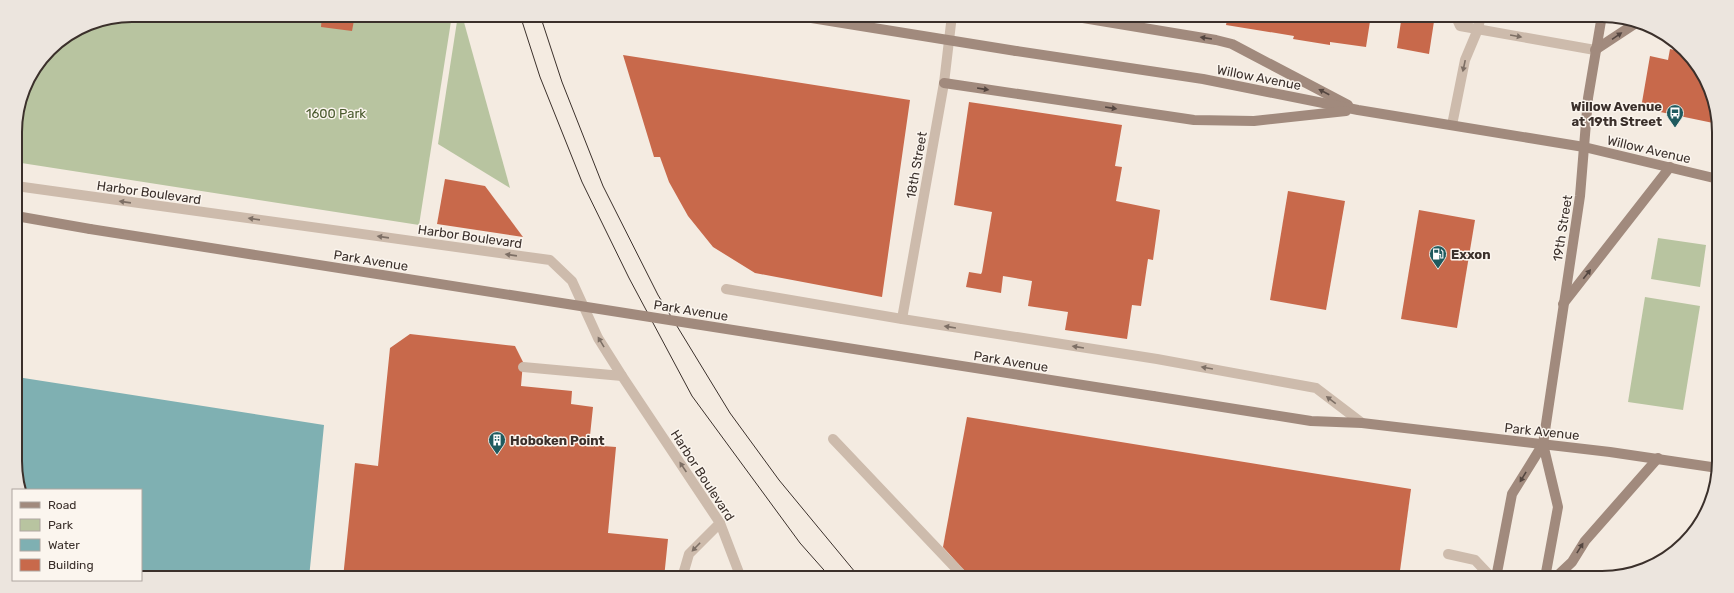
<svg xmlns="http://www.w3.org/2000/svg" width="1734" height="593" viewBox="0 0 1734 593" font-family="Rubik,sans-serif">
	<style>
		.green { fill: #b8c4a0 }
		.water { fill: #7fb0b2 }
		.building { fill: #c8694b }
		.lines { fill: none; stroke-linecap: round; stroke-linejoin: round }
		.lane { stroke: #cdbbac; stroke-width: 10 }
		.street { stroke: #cdbbac; stroke-width: 10 }
		.secondary { stroke: #a18a7d; stroke-width: 10 }
		.tram { stroke: #3b302b; stroke-width: 1 }
		.secondary-bridge { stroke: #a18a7d; stroke-width: 10 }
		.oneway { fill: #7d6f65 }
		.oneway2 { fill: #544640 }
		.labels { text-anchor: middle; stroke-width: 3; stroke-linejoin: round; paint-order: stroke }
		.street-label { font-size: 13px; fill: #3b302b; stroke: #fbf5ee }
		.poi-label { font-size: 13px; font-weight: bold; fill: #3b302b; stroke: #fbf5ee; text-anchor: start }
		.park-label { font-size: 13px; fill: #4a5a2e; stroke: #fbf5ee }
		.rim { fill: none; stroke: #3b302b; stroke-width: 2 }
	</style>
	<rect width="100%" height="100%" fill="#f4ebe1"/>
	<g class="green">
		<polygon points="132,15 452,15 419,225 15,162 15,124 27,80 55,44 87,24"/>
		<polygon points="458,15 462,15 510,188 438,144"/>
		<polygon points="1658,238 1706,245 1700,287 1651,279"/>
		<polygon points="1645,297 1700,306 1683,410 1628,402"/>
	</g>
	<polygon class="water" points="17,377 324,425 309,578 141,578 141,490 20,490 17,484"/>
	<g class="building">
		<polygon points="322,15 355,15 352,31 321,27"/>
		<polygon points="1228,15 1371,15 1366,47 1330,42 1330,45 1293,39 1294,36 1226,25"/>
		<polygon points="1402,15 1435,15 1429,54 1397,48"/>
		<polygon points="1670,49 1688,53 1686,62 1694,63 1718,116 1718,124 1641,108 1650,56 1668,60"/>
		<polygon points="623,55 910,100 882,297 755,273 713,247 688,216 669,182 660,157 654,157"/>
		<polygon points="969,102 1122,125 1115,166 1122,167 1116,201 1160,210 1153,260 1148,259 1141,306 1132,305 1127,339 1065,330 1068,312 1028,306 1032,281 1003,276 1001,293 966,287 969,272 981,274 982,272 992,212 954,205"/>
		<polygon points="445,179 485,186 523,237 437,224"/>
		<polygon points="1288,191 1345,201 1326,310 1270,300"/>
		<polygon points="1419,210 1475,220 1457,328 1401,319"/>
		<polygon points="410,334 515,346 523,362 521,386 572,391 571,404 593,407 589,445 616,447 608,533 668,539 664,578 343,578 355,463 378,466 390,348"/>
		<polygon points="967,417 1411,489 1399,578 971,578 943,547"/>
	</g>
	<g class="lines">
		<g class="lane">
			<polyline points="1455,15 1460,26 1595,50"/>
			<polyline points="1452,125 1465,60 1478,29 1481,15"/>
			<polyline points="16,186 550,260 572,281 598,338 622,376 720,523 689,554 682,578"/>
			<polyline points="523,367 622,376"/>
			<polyline points="833,439 965,578"/>
			<polyline points="1448,554 1475,560 1492,578"/>
		</g>
		<g class="street">
			<polyline points="726,289 902,319 1157,359 1316,388 1362,423"/>
			<polyline points="902,319 944,83 952,15"/>
			<polyline points="720,523 741,578"/>
		</g>
		<g class="secondary">
			<polyline points="1065,15 1216,40 1232,44 1348,105"/>
			<polyline points="1595,50 1639,21"/>
			<polyline points="1016,51 1203,79 1358,110 1584,147 1718,179"/>
			<polyline points="944,83 1194,120 1254,121 1346,111"/>
			<polyline points="16,216 90,229"/>
			<polyline points="1563,304 1670,167"/>
			<polyline points="1153,396 1311,421 1362,423 1610,452 1718,468"/>
			<polyline points="1496,578 1512,494 1543,444"/>
			<polyline points="1545,578 1558,507 1543,444 1580,196 1588,98 1602,15"/>
			<polyline points="1555,578 1572,562 1585,541 1658,458"/>
		</g>
		<g class="tram">
			<polyline points="520,15 540,77 582,182 629,278 692,396 800,543 831,578"/>
			<polyline points="540,15 562,82 603,186 658,295 730,413 779,480 860,578"/>
		</g>
		<g class="secondary-bridge">
			<polyline points="793,15 1016,51"/>
			<polyline points="90,229 1153,396"/>
		</g>
	</g>
	<defs><path id="oneway-solid" d="M-6-.8H1V-3.2L6.5 0L1 3.2V.8H-6Z"/></defs>
	<g class="oneway">
		<use href="#oneway-solid" transform="translate(1516 36) rotate(10)"/>
		<use href="#oneway-solid" transform="translate(1464 66) rotate(102)"/>
		<use href="#oneway-solid" transform="translate(125 202) rotate(-172)"/>
		<use href="#oneway-solid" transform="translate(254 219) rotate(-172)"/>
		<use href="#oneway-solid" transform="translate(383 237) rotate(-172)"/>
		<use href="#oneway-solid" transform="translate(511 255) rotate(-172)"/>
		<use href="#oneway-solid" transform="translate(950 327) rotate(-171)"/>
		<use href="#oneway-solid" transform="translate(601 342) rotate(-121)"/>
		<use href="#oneway-solid" transform="translate(1078 347) rotate(-171)"/>
		<use href="#oneway-solid" transform="translate(1207 368) rotate(-170)"/>
		<use href="#oneway-solid" transform="translate(1331 400) rotate(-143)"/>
		<use href="#oneway-solid" transform="translate(683 467) rotate(-124)"/>
		<use href="#oneway-solid" transform="translate(696 547) rotate(134)"/>
	</g>
	<g class="oneway2">
		<use href="#oneway-solid" transform="translate(1617 36) rotate(-34)"/>
		<use href="#oneway-solid" transform="translate(1206 38) rotate(-171)"/>
		<use href="#oneway-solid" transform="translate(983 89) rotate(9)"/>
		<use href="#oneway-solid" transform="translate(1324 92) rotate(-152)"/>
		<use href="#oneway-solid" transform="translate(1111 108) rotate(9)"/>
		<use href="#oneway-solid" transform="translate(1587 274) rotate(-52)"/>
		<use href="#oneway-solid" transform="translate(1523 477) rotate(121)"/>
		<use href="#oneway-solid" transform="translate(1580 548) rotate(-58)"/>
	</g>
	<defs>
		<g id="bus-pin" transform="scale(0.9)"><path d="M0 17L-7.5 6A9.5 9.5 0 1 1 7.5 6Z" fill="#1f5a5e" stroke="#fbf5ee"/><path d="M-5-6H5V4H4V6H2V4H-2V6H-4V4H-5ZM-3.5-4V0h7V-4ZM-3.5 1.2v1.5H-2V1.2ZM2 1.2v1.5H3.5V1.2Z" fill="#fff"/></g>
		<g id="fuel-pin" transform="scale(0.9)"><path d="M0 17L-7.5 6A9.5 9.5 0 1 1 7.5 6Z" fill="#1f5a5e" stroke="#fbf5ee"/><path d="M-5.5-6h7V0h2V4h1.3V-2.5L3-4.5l.8-.8L6-3V5H2.5V1h-1V6h-7ZM-4.2-4.7v3.2H.2V-4.7Z" fill="#fff"/></g>
		<g id="building-pin" transform="scale(0.9)"><path d="M0 17L-7.5 6A9.5 9.5 0 1 1 7.5 6Z" fill="#1f5a5e" stroke="#fbf5ee"/><path d="M-4-6H4V6H1V3H-1V6H-4ZM-2.5-4.3h1.7v1.8h-1.7ZM.8-4.3h1.7v1.8H.8ZM-2.5-1h1.7V.8h-1.7ZM.8-1h1.7V.8H.8Z" fill="#fff"/></g>
	</defs>
	<g fill-rule="evenodd">
		<use href="#bus-pin" x="1675" y="113"/>
		<use href="#fuel-pin" x="1438" y="254"/>
		<use href="#building-pin" x="497" y="440"/>
	</g>
	<g class="labels">
		<g class="street-label">
			<text transform="translate(1259 77) rotate(11)" y="5">Willow Avenue</text>
			<text transform="translate(1649 149) rotate(13)" y="5">Willow Avenue</text>
			<text transform="translate(916 165) rotate(-80)" y="5">18th Street</text>
			<text transform="translate(149 192) rotate(8)" y="5">Harbor Boulevard</text>
			<text transform="translate(1562 228) rotate(-81)" y="5">19th Street</text>
			<text transform="translate(470 236) rotate(8)" y="5">Harbor Boulevard</text>
			<text transform="translate(371 260) rotate(9)" y="5">Park Avenue</text>
			<text transform="translate(691 310) rotate(9)" y="5">Park Avenue</text>
			<text transform="translate(1011 361) rotate(9)" y="5">Park Avenue</text>
			<text transform="translate(1542 431) rotate(6)" y="5">Park Avenue</text>
			<text transform="translate(703 475) rotate(57)" y="5">Harbor Boulevard</text>
		</g>
		<g class="poi-label">
			<text x="1662" y="111" text-anchor="end">Willow Avenue<tspan x="1662" dy="15">at 19th Street</tspan></text>
			<text x="1451" y="259">Exxon</text>
			<text x="510" y="445">Hoboken Point</text>
		</g>
		<g class="park-label">
			<text x="336" y="118">1600 Park</text>
		</g>
	</g>
	<path d="M0 0H1734V593H0ZM132 22H1602A110 110 0 0 1 1712 132V461A110 110 0 0 1 1602 571H132A110 110 0 0 1 22 461V132A110 110 0 0 1 132 22Z" fill="#ece5de" fill-rule="evenodd"/>
	<path class="rim" d="M132 22H1602A110 110 0 0 1 1712 132V461A110 110 0 0 1 1602 571H132A110 110 0 0 1 22 461V132A110 110 0 0 1 132 22Z"/>
	<rect x="12" y="489" width="130" height="92" fill="#fbf5ee" stroke="#aea6a0"/>
	<rect x="20" y="502" width="20" height="6" fill="#a18a7d" stroke="#aea6a0"/>
	<text x="48" y="509" font-size="12" fill="#3b302b">Road</text>
	<rect x="20" y="519" width="20" height="12" fill="#b8c4a0" stroke="#aea6a0"/>
	<text x="48" y="529" font-size="12" fill="#3b302b">Park</text>
	<rect x="20" y="539" width="20" height="12" fill="#7fb0b2" stroke="#aea6a0"/>
	<text x="48" y="549" font-size="12" fill="#3b302b">Water</text>
	<rect x="20" y="559" width="20" height="12" fill="#c8694b" stroke="#aea6a0"/>
	<text x="48" y="569" font-size="12" fill="#3b302b">Building</text>
</svg>
